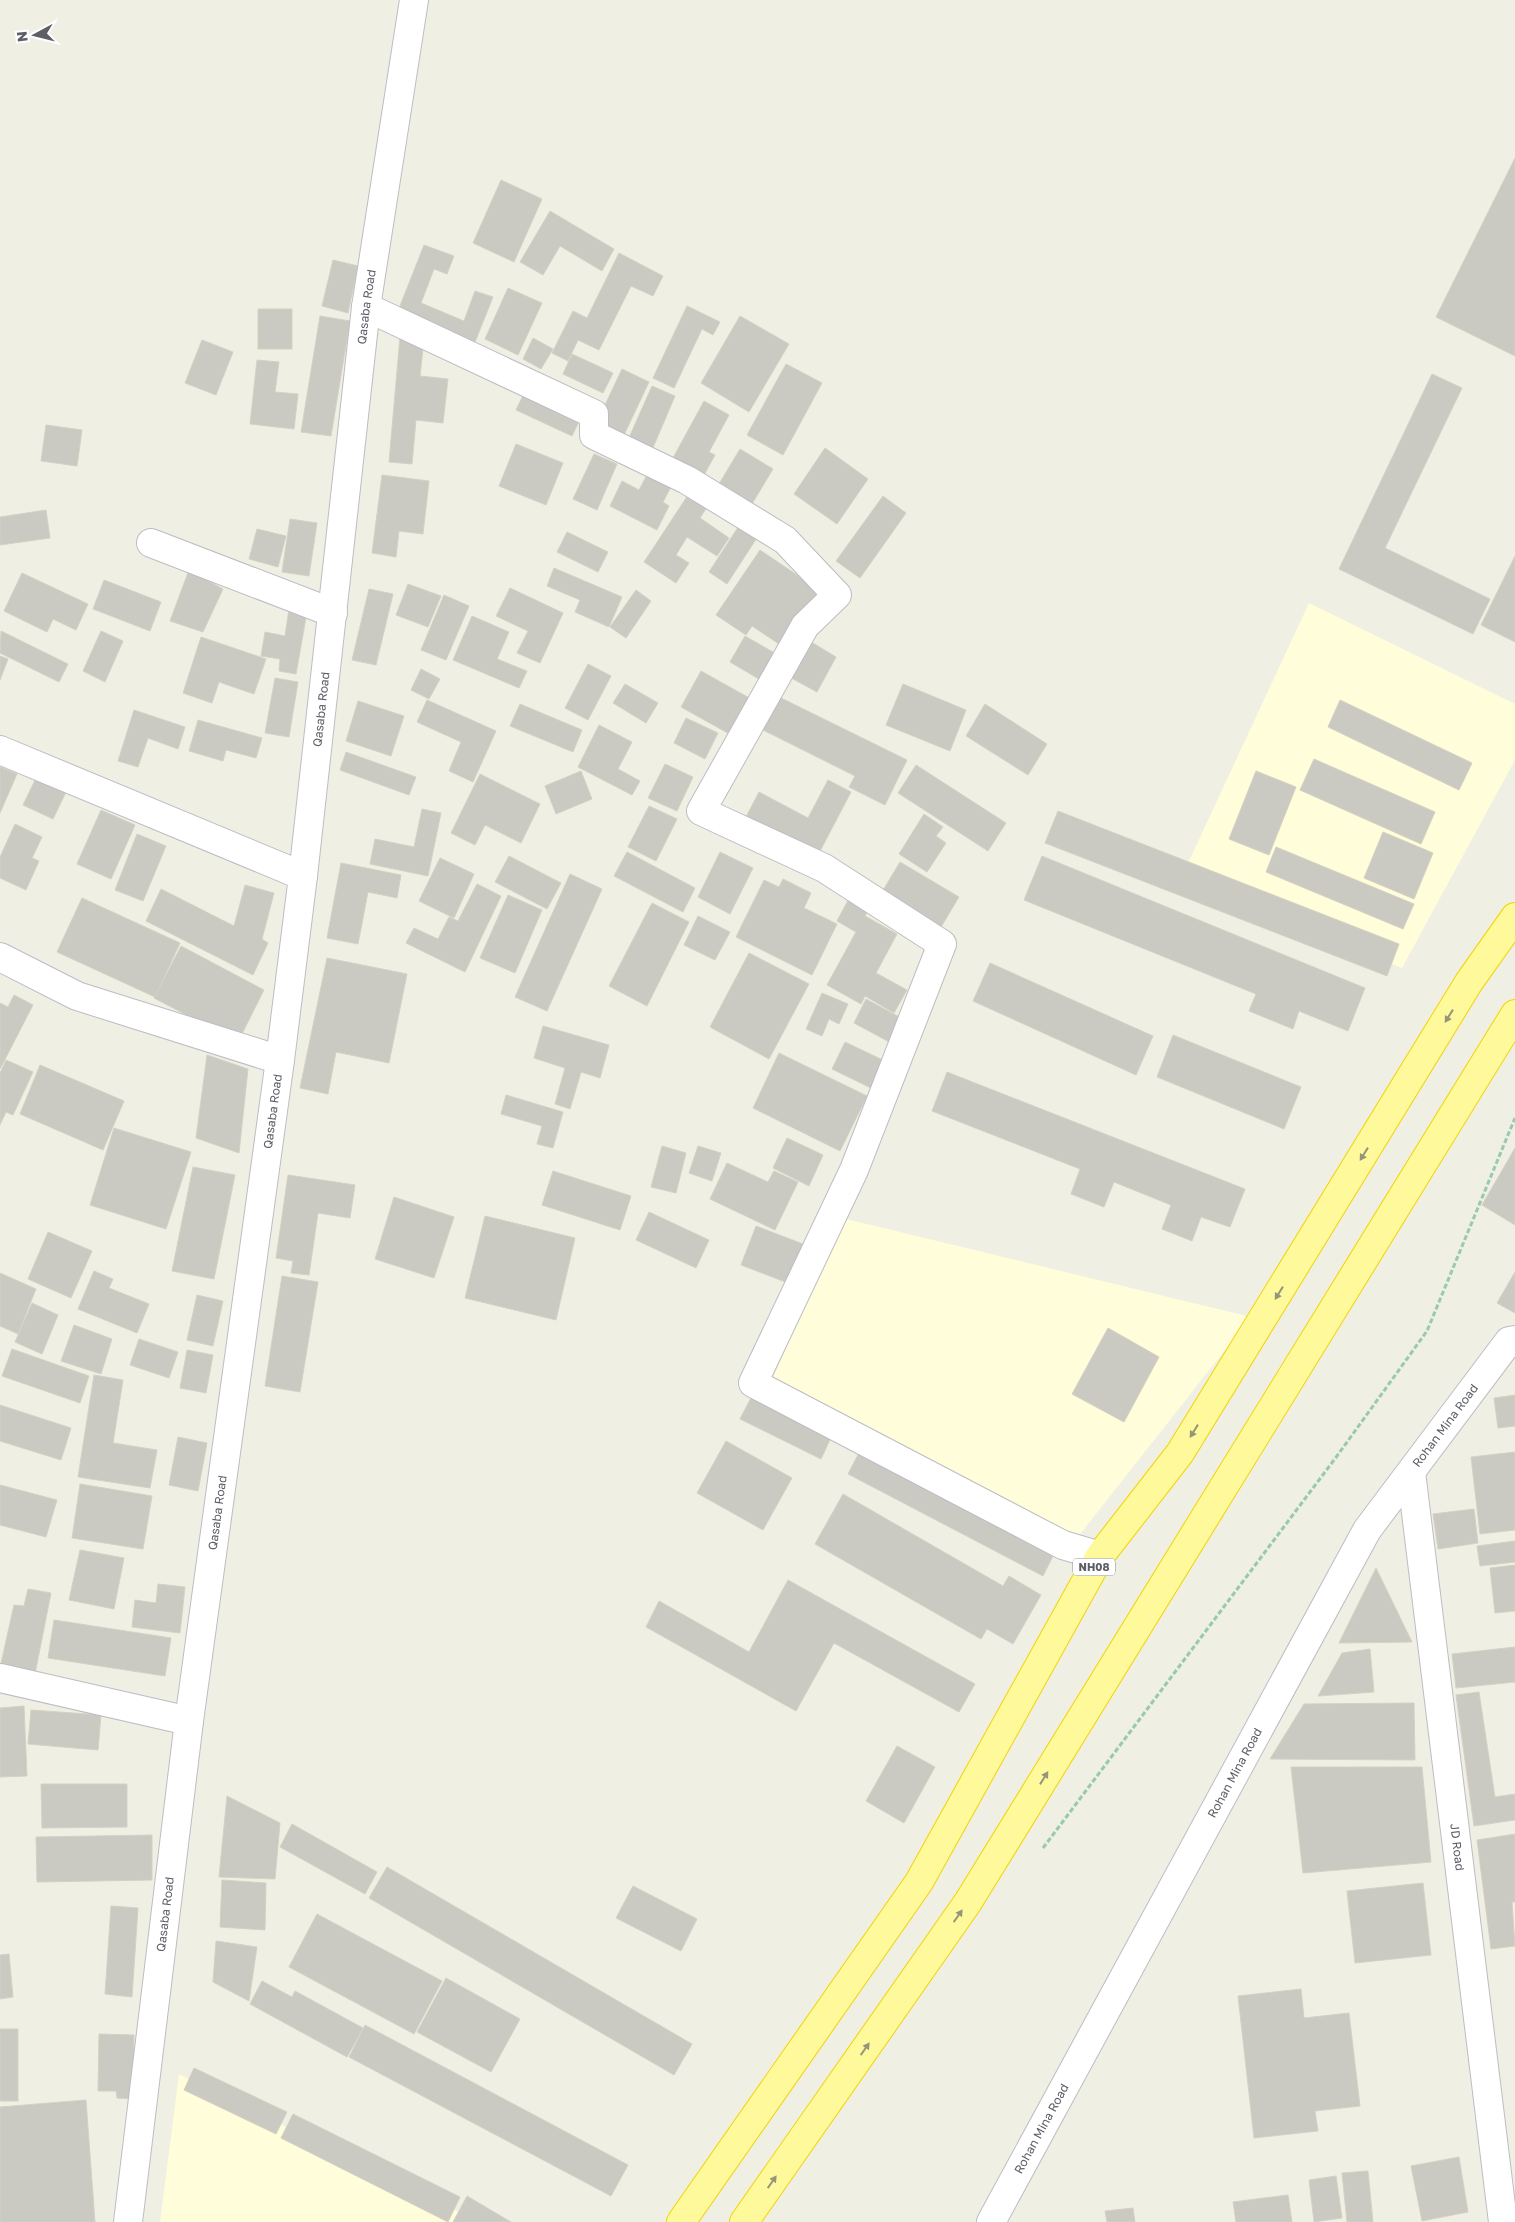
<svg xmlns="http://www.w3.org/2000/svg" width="1515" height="2222" viewBox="0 0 1515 2222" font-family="'Golos Text',sans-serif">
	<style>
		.commercial { fill: #fffdda }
		.building { fill: #cac9c2; stroke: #d4d2c2 }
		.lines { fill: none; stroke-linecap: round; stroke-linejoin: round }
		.minor-casing { stroke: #bcbdc4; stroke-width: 30 }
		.trunk-casing { stroke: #f4d300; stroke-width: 30 }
		.path { stroke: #99c9af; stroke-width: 3; stroke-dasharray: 5 2.5; stroke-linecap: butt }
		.minor { stroke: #fff; stroke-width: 28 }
		.trunk { stroke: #fefa9b; stroke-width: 28 }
		.oneway { fill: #959579 }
		.labels { text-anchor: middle; stroke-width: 4; stroke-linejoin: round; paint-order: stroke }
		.shield { fill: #fff; stroke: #8d8f94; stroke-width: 1 }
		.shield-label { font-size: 11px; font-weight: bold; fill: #5c5f66 }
		.street-label { font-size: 12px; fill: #5c5f66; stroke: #fff }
	</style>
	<rect width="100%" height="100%" fill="#efefe4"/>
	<g class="commercial">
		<polygon points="1309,603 1515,704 1515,760 1402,968 1182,876"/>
		<polygon points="842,1218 1251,1317 1074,1542 763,1401"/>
		<polygon points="179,2074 479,2222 160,2222"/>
	</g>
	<g class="building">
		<polygon points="1515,158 1515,356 1436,317"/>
		<polygon points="501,180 542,199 514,262 473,243"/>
		<polygon points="550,211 614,249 602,271 560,246 543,275 520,262"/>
		<polygon points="424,245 454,256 447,274 434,269 421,303 464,321 475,291 493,297 475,342 398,311"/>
		<polygon points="619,253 663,276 653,296 631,286 599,350 578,340 568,361 552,353 573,311 587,318"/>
		<polygon points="333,260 358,266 348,313 322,306"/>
		<polygon points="508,288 542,303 518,355 485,339"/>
		<polygon points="687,306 720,322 713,335 702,329 674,388 653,378"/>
		<rect x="258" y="309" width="34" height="40"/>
		<polygon points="320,316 350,321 331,436 301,432"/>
		<polygon points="740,316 789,344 749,412 701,383"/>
		<polygon points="400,337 424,339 420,376 448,379 443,423 416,420 412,464 389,462"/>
		<polygon points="533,338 553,349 541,369 523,359"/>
		<polygon points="202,340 233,352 216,395 185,383"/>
		<polygon points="572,354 613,373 603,393 563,374"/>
		<polygon points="257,360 279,362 275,392 298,394 294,429 250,424"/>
		<polygon points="786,364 822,383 783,455 747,435"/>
		<polygon points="622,369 649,382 624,435 597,422"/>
		<polygon points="1432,374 1462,388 1385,548 1490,599 1473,634 1339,569"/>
		<polygon points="652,386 675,396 652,450 628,440"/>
		<polygon points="527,387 583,413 572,436 516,410"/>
		<polygon points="704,401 729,415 709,452 715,455 704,475 673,458"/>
		<polygon points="46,425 82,430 77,466 41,461"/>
		<polygon points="516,444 563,463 546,505 499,486"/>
		<polygon points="825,448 868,479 837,524 794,494"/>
		<polygon points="740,449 773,469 749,509 716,489"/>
		<polygon points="594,454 617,464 597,510 573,499"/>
		<polygon points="648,473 672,485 663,502 669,506 657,530 610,506 622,481 639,490"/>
		<polygon points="382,475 429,481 423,534 399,531 396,557 372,553"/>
		<polygon points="688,495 707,507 700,518 729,538 717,556 687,537 676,555 689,563 676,583 644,562"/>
		<polygon points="883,496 906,513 860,578 836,561"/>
		<polygon points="46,510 50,538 0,545 0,517"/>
		<polygon points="744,518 762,530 727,584 709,572"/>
		<polygon points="290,519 317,523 309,576 282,572"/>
		<polygon points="257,529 286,536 278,567 249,559"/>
		<polygon points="567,532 608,552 598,572 557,552"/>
		<polygon points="760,550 822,592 785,648 752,626 746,635 716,615"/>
		<polygon points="1515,556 1515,642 1481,625"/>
		<polygon points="554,568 622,597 609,627 575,612 580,600 547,586"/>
		<polygon points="189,570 223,589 203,632 170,621"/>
		<polygon points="22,573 88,604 76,630 53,619 47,632 4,611"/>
		<polygon points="104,580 161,602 150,631 93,609"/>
		<polygon points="408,584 441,596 428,627 396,615"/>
		<polygon points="510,588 563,613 540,663 517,653 528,631 496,616"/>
		<polygon points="369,589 393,594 376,665 352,660"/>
		<polygon points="636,590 651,601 626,638 610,627"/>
		<polygon points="444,595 469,606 446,660 421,650"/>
		<polygon points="289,609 307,612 296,674 279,671 280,659 261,656 265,632 285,636"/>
		<polygon points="472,616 509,632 497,659 527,671 519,688 453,660"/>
		<polygon points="1,631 68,664 59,682 0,653"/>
		<polygon points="101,631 123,641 105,682 83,671"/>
		<polygon points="745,636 785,659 769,685 730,662"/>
		<polygon points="201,637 266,659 254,694 219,682 212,703 183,693"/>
		<polygon points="803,637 836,657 817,692 782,673"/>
		<polygon points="0,656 8,659 0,680"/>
		<polygon points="588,664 611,676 588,720 565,708"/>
		<polygon points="421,669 440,679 429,699 411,690"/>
		<polygon points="701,671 753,700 733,736 681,707"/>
		<polygon points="275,678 298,682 289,737 265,733"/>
		<polygon points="625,684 658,703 646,723 613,703"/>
		<polygon points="903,684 966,710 950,751 886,725"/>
		<polygon points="775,695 907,760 885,805 849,787 855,776 759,728"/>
		<polygon points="427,700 496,731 473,782 449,771 461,742 417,722"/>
		<polygon points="1340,700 1472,763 1459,790 1328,727"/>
		<polygon points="358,701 404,716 391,756 346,741"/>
		<polygon points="520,704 582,730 573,752 510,726"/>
		<polygon points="985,704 1047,744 1028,775 966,736"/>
		<polygon points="134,710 185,727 178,749 148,738 138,767 118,761"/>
		<polygon points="686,718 718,733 705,759 674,743"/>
		<polygon points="198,720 262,738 256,758 226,750 223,761 189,751"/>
		<polygon points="599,725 632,742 618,769 640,781 632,795 578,767"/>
		<polygon points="346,752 416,777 409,795 340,770"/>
		<polygon points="1314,759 1435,812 1421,844 1300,790"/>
		<polygon points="665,764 693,777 677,811 648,798"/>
		<polygon points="916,765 1006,823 988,851 898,793"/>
		<polygon points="0,767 17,774 0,813"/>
		<polygon points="581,771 592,799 556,814 545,786"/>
		<polygon points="1256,771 1296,787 1269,855 1229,839"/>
		<polygon points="38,774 68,788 53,819 23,805"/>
		<polygon points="480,774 540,804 521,843 485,825 475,845 451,833"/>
		<polygon points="828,780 851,792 818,855 746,817 759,792 808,818"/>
		<polygon points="649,806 677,819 656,861 628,847"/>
		<polygon points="422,809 441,813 428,876 370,864 375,839 414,847"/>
		<polygon points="101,810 135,825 111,879 77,864"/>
		<polygon points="1058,811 1399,944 1387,976 1045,843"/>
		<polygon points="924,814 943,827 936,836 946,843 927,872 899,854"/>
		<polygon points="15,824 42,837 32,858 39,861 26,890 0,878 0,857"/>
		<polygon points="1383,832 1433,853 1414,899 1364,878"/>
		<polygon points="137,834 166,846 143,901 115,890"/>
		<polygon points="1276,847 1414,904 1403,929 1266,872"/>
		<polygon points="627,852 695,888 683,912 614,876"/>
		<polygon points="720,852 753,868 730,914 698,897"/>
		<polygon points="509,856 561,883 547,909 495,882"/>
		<polygon points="1042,856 1365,988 1348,1031 1299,1011 1293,1029 1249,1011 1256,994 1024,900"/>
		<polygon points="440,858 474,874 454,918 419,901"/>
		<polygon points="900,862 959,897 938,932 879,897"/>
		<polygon points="341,863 401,875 397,898 368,892 358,944 327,938"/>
		<polygon points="570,874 602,889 547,1011 515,997"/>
		<polygon points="783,879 811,893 804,908 837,924 812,975 736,937 764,880 779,887"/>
		<polygon points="477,884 501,896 465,972 406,943 414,928 438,939 449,917 458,921"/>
		<polygon points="245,885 274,893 262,939 268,943 253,975 146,921 161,889 234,926"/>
		<polygon points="852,893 872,903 865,916 897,934 876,973 907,990 894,1013 865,996 861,1004 827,985 856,932 837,921"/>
		<polygon points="508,895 542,910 515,973 480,958"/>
		<polygon points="82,898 180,943 155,997 57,952"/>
		<polygon points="652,903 689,922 647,1006 609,986"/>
		<polygon points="698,916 730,932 715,960 684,945"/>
		<polygon points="181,946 264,990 238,1042 154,998"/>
		<polygon points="749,953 809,984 769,1059 710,1027"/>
		<polygon points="327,958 407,974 389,1063 336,1052 328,1094 300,1088"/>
		<polygon points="990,963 1153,1036 1136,1075 973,1001"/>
		<polygon points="822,993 848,1004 839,1024 829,1019 822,1036 806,1029"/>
		<polygon points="14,995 33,1005 0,1069 0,1003 8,1007"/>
		<polygon points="866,999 905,1020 893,1044 854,1023"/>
		<polygon points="543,1026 609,1045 600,1078 581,1072 570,1109 555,1104 565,1068 534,1058"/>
		<polygon points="1173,1035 1301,1087 1284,1129 1157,1077"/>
		<polygon points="845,1042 889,1063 875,1090 832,1069"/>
		<polygon points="779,1053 867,1096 840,1151 753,1108"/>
		<polygon points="207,1055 248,1069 239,1153 196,1138"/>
		<polygon points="6,1060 33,1072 13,1115 6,1112 0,1125 0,1073"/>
		<polygon points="40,1065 124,1101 103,1150 20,1114"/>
		<polygon points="947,1072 1245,1189 1230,1227 1201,1217 1192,1241 1162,1229 1171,1205 1114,1182 1104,1207 1071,1194 1080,1169 932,1111"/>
		<polygon points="506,1095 563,1112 553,1148 537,1144 542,1126 501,1114"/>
		<polygon points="114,1128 191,1152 166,1229 90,1205"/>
		<polygon points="787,1138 823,1155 809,1186 773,1168"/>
		<polygon points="662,1146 686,1153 676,1193 651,1187"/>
		<polygon points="698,1146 721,1153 712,1181 689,1173"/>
		<polygon points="1515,1148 1515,1225 1482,1205"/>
		<polygon points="727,1163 768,1182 774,1171 798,1182 775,1230 710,1199"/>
		<polygon points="193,1167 235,1175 214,1279 172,1271"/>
		<polygon points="553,1171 631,1196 620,1230 542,1205"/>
		<polygon points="288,1175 355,1185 350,1218 318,1213 309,1275 291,1273 293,1261 276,1258"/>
		<polygon points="394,1197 454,1217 434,1278 375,1259"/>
		<polygon points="649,1212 709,1240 696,1268 636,1240"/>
		<polygon points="485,1216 575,1238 556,1320 465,1298"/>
		<polygon points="756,1226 803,1244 788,1283 741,1265"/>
		<polygon points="48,1232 92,1251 71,1298 28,1279"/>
		<polygon points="94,1271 113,1279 109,1288 149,1304 137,1333 78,1309"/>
		<polygon points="1515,1272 1515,1313 1497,1303"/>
		<polygon points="0,1273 36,1289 18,1334 0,1326"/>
		<polygon points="282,1276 318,1282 300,1392 265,1386"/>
		<polygon points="197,1295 223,1301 213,1346 187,1340"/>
		<polygon points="32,1303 58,1315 42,1354 15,1342"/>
		<polygon points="74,1325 112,1339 101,1374 61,1361"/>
		<polygon points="1108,1328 1159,1357 1124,1422 1072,1394"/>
		<polygon points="139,1339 178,1352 169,1378 130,1365"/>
		<polygon points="12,1349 89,1376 80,1403 2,1376"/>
		<polygon points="187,1350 213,1355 206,1393 180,1388"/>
		<polygon points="94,1375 123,1380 113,1443 157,1450 150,1488 78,1477"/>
		<polygon points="754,1392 834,1431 821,1459 740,1419"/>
		<polygon points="1515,1395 1515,1426 1498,1428 1494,1398"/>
		<polygon points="0,1405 71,1428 61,1460 0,1441"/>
		<polygon points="178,1437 207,1443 198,1491 169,1485"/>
		<polygon points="726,1441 792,1478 763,1530 697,1493"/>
		<polygon points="863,1445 1058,1546 1043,1576 848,1474"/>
		<polygon points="1515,1452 1515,1530 1480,1534 1471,1457"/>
		<polygon points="80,1484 152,1496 143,1549 72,1538"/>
		<polygon points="0,1485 57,1500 46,1537 0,1525"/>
		<polygon points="843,1494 1003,1586 1009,1576 1041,1595 1013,1644 987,1629 981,1639 815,1544"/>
		<polygon points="1474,1509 1478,1543 1438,1549 1433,1514"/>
		<polygon points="1515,1541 1515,1562 1480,1566 1477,1546"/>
		<polygon points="80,1550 124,1558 114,1609 69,1600"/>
		<polygon points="1515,1565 1515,1611 1495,1613 1490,1568"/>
		<polygon points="1376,1568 1412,1642 1339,1643"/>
		<polygon points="788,1580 975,1684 959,1712 834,1643 796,1711 646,1627 659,1601 749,1652"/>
		<polygon points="158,1584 185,1587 180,1633 132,1627 135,1600 156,1603"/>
		<polygon points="28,1589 51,1593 34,1679 0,1668 14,1605 24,1606"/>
		<polygon points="54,1620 171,1638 165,1676 48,1658"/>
		<polygon points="1515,1647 1515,1682 1456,1688 1452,1654"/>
		<polygon points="1370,1649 1374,1692 1318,1696 1342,1653"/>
		<polygon points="1479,1692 1495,1797 1515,1794 1515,1820 1474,1826 1456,1695"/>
		<polygon points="1414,1703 1415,1760 1270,1759 1304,1704"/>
		<polygon points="24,1706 27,1776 0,1777 0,1708"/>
		<polygon points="31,1710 101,1715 98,1750 28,1744"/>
		<polygon points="897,1746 935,1767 904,1823 866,1801"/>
		<polygon points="1291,1767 1422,1767 1431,1862 1303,1873"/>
		<polygon points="41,1784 127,1784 127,1827 42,1828"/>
		<polygon points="227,1796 280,1823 275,1879 219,1877"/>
		<polygon points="292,1824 377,1872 365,1894 280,1847"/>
		<polygon points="1515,1834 1515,1902 1512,1902 1515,1946 1491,1949 1477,1840"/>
		<polygon points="152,1835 152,1880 37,1882 36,1837"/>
		<polygon points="387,1867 692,2044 674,2075 369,1898"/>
		<polygon points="222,1880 266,1883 265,1930 220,1927"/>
		<polygon points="1423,1883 1431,1955 1355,1963 1347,1891"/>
		<polygon points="633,1886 697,1919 681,1951 616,1918"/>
		<polygon points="111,1906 138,1908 132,1997 105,1994"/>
		<polygon points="317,1914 442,1981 414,2034 289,1967"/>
		<polygon points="216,1941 257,1947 249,2001 213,1982"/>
		<polygon points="9,1954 13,1997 0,1999 0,1955"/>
		<polygon points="446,1978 520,2019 491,2072 417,2032"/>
		<polygon points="262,1981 292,1997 295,1991 363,2028 347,2057 250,2004"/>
		<polygon points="1301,1989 1304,2018 1349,2013 1360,2106 1315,2111 1318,2131 1254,2138 1238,1996"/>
		<polygon points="365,2025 628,2165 611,2196 349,2057"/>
		<rect x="0" y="2029" width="18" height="72"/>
		<polygon points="99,2034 134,2035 132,2099 117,2098 116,2091 98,2091"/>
		<polygon points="194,2068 287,2112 276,2134 184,2090"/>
		<polygon points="86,2100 95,2222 0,2222 0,2107"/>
		<polygon points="293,2114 460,2197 448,2222 281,2138"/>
		<polygon points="1459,2157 1468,2212 1422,2221 1411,2166"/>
		<polygon points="1368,2171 1373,2222 1347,2222 1342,2173"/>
		<polygon points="1336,2176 1342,2218 1314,2222 1309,2180"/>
		<polygon points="1288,2195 1292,2222 1236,2222 1233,2202"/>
		<polygon points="467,2196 511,2222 453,2222"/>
		<polygon points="1133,2208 1135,2222 1107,2222 1105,2211"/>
	</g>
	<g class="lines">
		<g class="minor-casing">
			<g id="minor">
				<polyline points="366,307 594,414 594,435 687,480 785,540 837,595 805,626 701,811 824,868 942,944 854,1170 753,1383 1063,1545 1100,1556"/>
				<polyline points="151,543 333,613"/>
				<polyline points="0,750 303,876"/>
				<polyline points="0,957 77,996 280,1060"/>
				<path id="s1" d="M 1411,1472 L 1503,2222"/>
				<polyline points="0,1678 189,1721"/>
				<path id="s2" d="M 128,2222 L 189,1721 L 280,1060 L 303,876 L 366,307 L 414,0"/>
				<path id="s3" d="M 991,2222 L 1367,1530 L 1509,1341 L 1515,1340"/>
			</g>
		</g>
		<g class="trunk-casing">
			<g id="trunk">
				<polyline points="681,2222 919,1882 1100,1556 1180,1453 1469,982 1515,917"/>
				<polyline points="744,2222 968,1902 1515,1014"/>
			</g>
		</g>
		<polyline class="path" points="1043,1848 1337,1456 1427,1331 1515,1118"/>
		<use href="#minor" class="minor"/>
		<use href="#trunk" class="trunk"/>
	</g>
	<defs><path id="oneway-solid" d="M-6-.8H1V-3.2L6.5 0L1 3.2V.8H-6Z" transform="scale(1.25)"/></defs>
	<g class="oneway">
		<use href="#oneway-solid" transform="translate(1449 1016) rotate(122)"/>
		<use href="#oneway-solid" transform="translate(1364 1154) rotate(122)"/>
		<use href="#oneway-solid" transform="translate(1279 1293) rotate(122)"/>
		<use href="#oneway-solid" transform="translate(1194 1431) rotate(122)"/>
		<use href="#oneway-solid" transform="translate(1044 1778) rotate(-58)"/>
		<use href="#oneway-solid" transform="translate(958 1916) rotate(-55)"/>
		<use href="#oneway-solid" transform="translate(865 2049) rotate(-55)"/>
		<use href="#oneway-solid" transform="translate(772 2182) rotate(-55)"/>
	</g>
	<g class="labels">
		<rect class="shield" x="1073" y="1558.5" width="42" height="17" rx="4"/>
		<g class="shield-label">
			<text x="1094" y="1571">NH08</text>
		</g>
		<g class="street-label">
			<text dy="4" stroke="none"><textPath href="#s2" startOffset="1930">Qasaba Road</textPath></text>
			<text dy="4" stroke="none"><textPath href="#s2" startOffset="1525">Qasaba Road</textPath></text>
			<text dy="4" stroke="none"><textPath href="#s2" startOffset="1120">Qasaba Road</textPath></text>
			<text dy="4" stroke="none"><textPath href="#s3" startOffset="918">Rohan Mina Road</textPath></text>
			<text dy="4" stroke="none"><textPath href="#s2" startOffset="715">Qasaba Road</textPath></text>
			<text dy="4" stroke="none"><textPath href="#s3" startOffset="511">Rohan Mina Road</textPath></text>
			<text dy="4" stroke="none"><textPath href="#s1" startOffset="378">JD Road</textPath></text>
			<text dy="4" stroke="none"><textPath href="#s2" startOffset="310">Qasaba Road</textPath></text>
			<text dy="4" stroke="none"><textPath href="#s3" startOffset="106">Rohan Mina Road</textPath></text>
		</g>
	</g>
	<g transform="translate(35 35) rotate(263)" stroke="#ffffff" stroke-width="4" paint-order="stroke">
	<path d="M0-4L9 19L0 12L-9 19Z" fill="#5c5f66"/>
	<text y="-8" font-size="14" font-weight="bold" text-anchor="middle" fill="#5c5f66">N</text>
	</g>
</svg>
